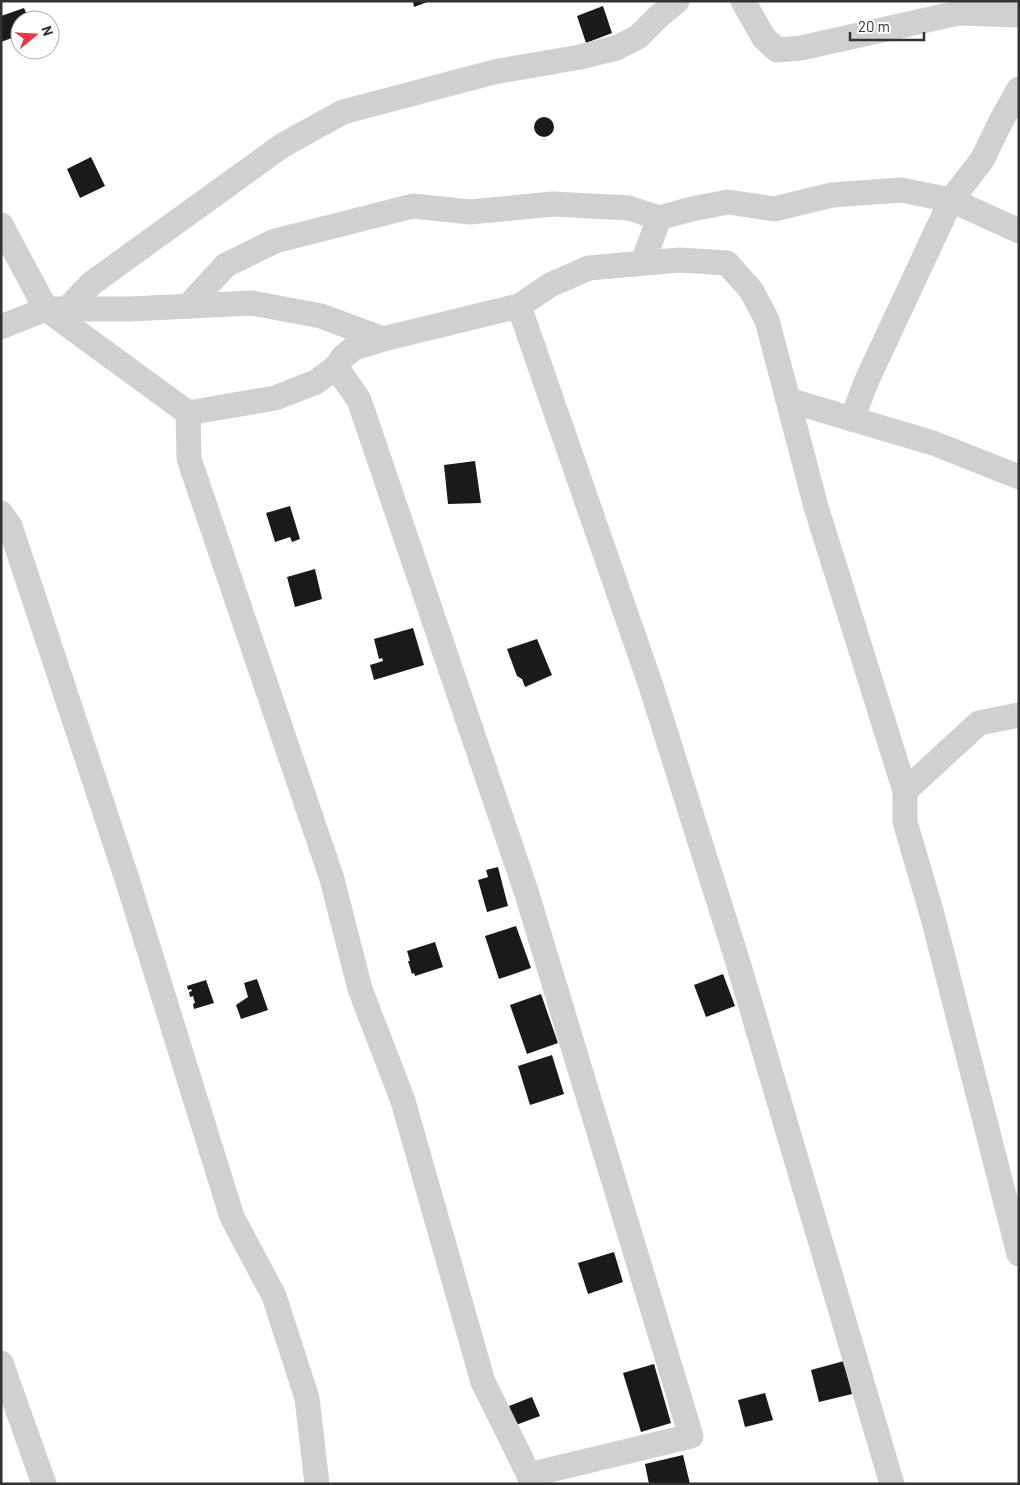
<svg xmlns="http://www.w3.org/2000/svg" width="1020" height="1485" viewBox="0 0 1020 1485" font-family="Barlow,sans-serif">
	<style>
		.building { fill: #1a1a1a }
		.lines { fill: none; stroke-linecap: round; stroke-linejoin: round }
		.street { stroke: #d0d0d0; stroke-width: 25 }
	</style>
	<rect width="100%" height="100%" fill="#fff"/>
	<g class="building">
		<polygon points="413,1 430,1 414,7"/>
		<polygon points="603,6 612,33 586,43 577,16"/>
		<polygon points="24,8 29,20 20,20 20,35 1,42 1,16"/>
		<circle cx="544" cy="127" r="10"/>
		<polygon points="91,157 105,186 80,198 67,169"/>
		<polygon points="475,461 481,503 448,504 444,465"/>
		<polygon points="290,506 300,539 292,542 290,537 275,542 266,513"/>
		<polygon points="315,569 322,599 295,607 287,577"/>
		<polygon points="413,628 424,665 374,680 370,665 383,661 382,658 379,659 374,639"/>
		<polygon points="537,639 552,675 525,687 522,679 517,676 507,649"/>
		<polygon points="498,867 508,906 487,912 478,880 488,877 486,870"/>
		<polygon points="516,926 531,968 499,979 485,936"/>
		<polygon points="435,942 443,967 415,976 414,973 412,974 408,961 410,961 407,951"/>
		<polygon points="723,974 735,1006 706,1017 694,985"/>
		<polygon points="257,979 268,1010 241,1019 236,1005 248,997 244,983"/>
		<polygon points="206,980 214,1003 194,1009 193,1004 195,1003 193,996 190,997 189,992 192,991 191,989 188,990 187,986"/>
		<polygon points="541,994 558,1043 527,1054 510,1005"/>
		<polygon points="552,1055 564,1094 530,1105 518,1066"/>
		<polygon points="614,1252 623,1282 588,1294 578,1263"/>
		<polygon points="844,1361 852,1394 819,1402 811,1370"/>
		<polygon points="654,1364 671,1423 641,1432 623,1373"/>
		<polygon points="765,1393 773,1420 745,1427 738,1400"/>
		<polygon points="532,1397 540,1416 516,1425 509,1406"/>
		<polygon points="683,1455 690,1484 649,1484 645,1464"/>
	</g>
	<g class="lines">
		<g class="street">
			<polyline points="743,1 764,38 777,50 801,48 958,13 1019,15"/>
			<polyline points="1,225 46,309 188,413 275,398 316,382 336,367 343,357 354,348 383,339 519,306 550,285 589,268 680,260 727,263 751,290 767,320 816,507 905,791 905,822 932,914 1019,1254"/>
			<polyline points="643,262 659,218 692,209 728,202 774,209 832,195 901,190 951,200 1019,231"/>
			<polyline points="188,306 226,265 275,241 413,206 470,212 553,204 629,208 659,218"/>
			<polyline points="519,306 651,686 740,969 892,1484"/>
			<polyline points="68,308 92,283 283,145 343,112 494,72 580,57 616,48 638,37 658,17 677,1"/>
			<polyline points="1,327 46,309 130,309 252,303 321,316 383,339"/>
			<polyline points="336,367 359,400 526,891 691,1436 529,1475"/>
			<polyline points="788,400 933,443 1019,477"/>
			<polyline points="188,413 189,459 332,879 360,989 403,1101 483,1382 529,1475 531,1484"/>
			<polyline points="852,419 867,380 951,200 982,160 1001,121 1019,89"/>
			<polyline points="1,513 10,526 127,879 232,1217 274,1296 307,1398 317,1484"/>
			<polyline points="905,791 979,723 1019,715"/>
			<polyline points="1,1363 44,1484"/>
		</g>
	</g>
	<rect width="1020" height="1485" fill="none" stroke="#333333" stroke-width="5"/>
	<g transform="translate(35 35) rotate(72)"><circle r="24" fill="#ffffff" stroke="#adadad"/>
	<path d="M0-4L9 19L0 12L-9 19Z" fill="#e63946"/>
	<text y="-8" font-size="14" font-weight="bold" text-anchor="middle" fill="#333333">N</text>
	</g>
	<path d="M850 32v8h74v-8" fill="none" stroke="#333333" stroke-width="2.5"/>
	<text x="858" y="32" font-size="15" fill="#333333" stroke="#ffffff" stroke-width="4" paint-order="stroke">20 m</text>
</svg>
